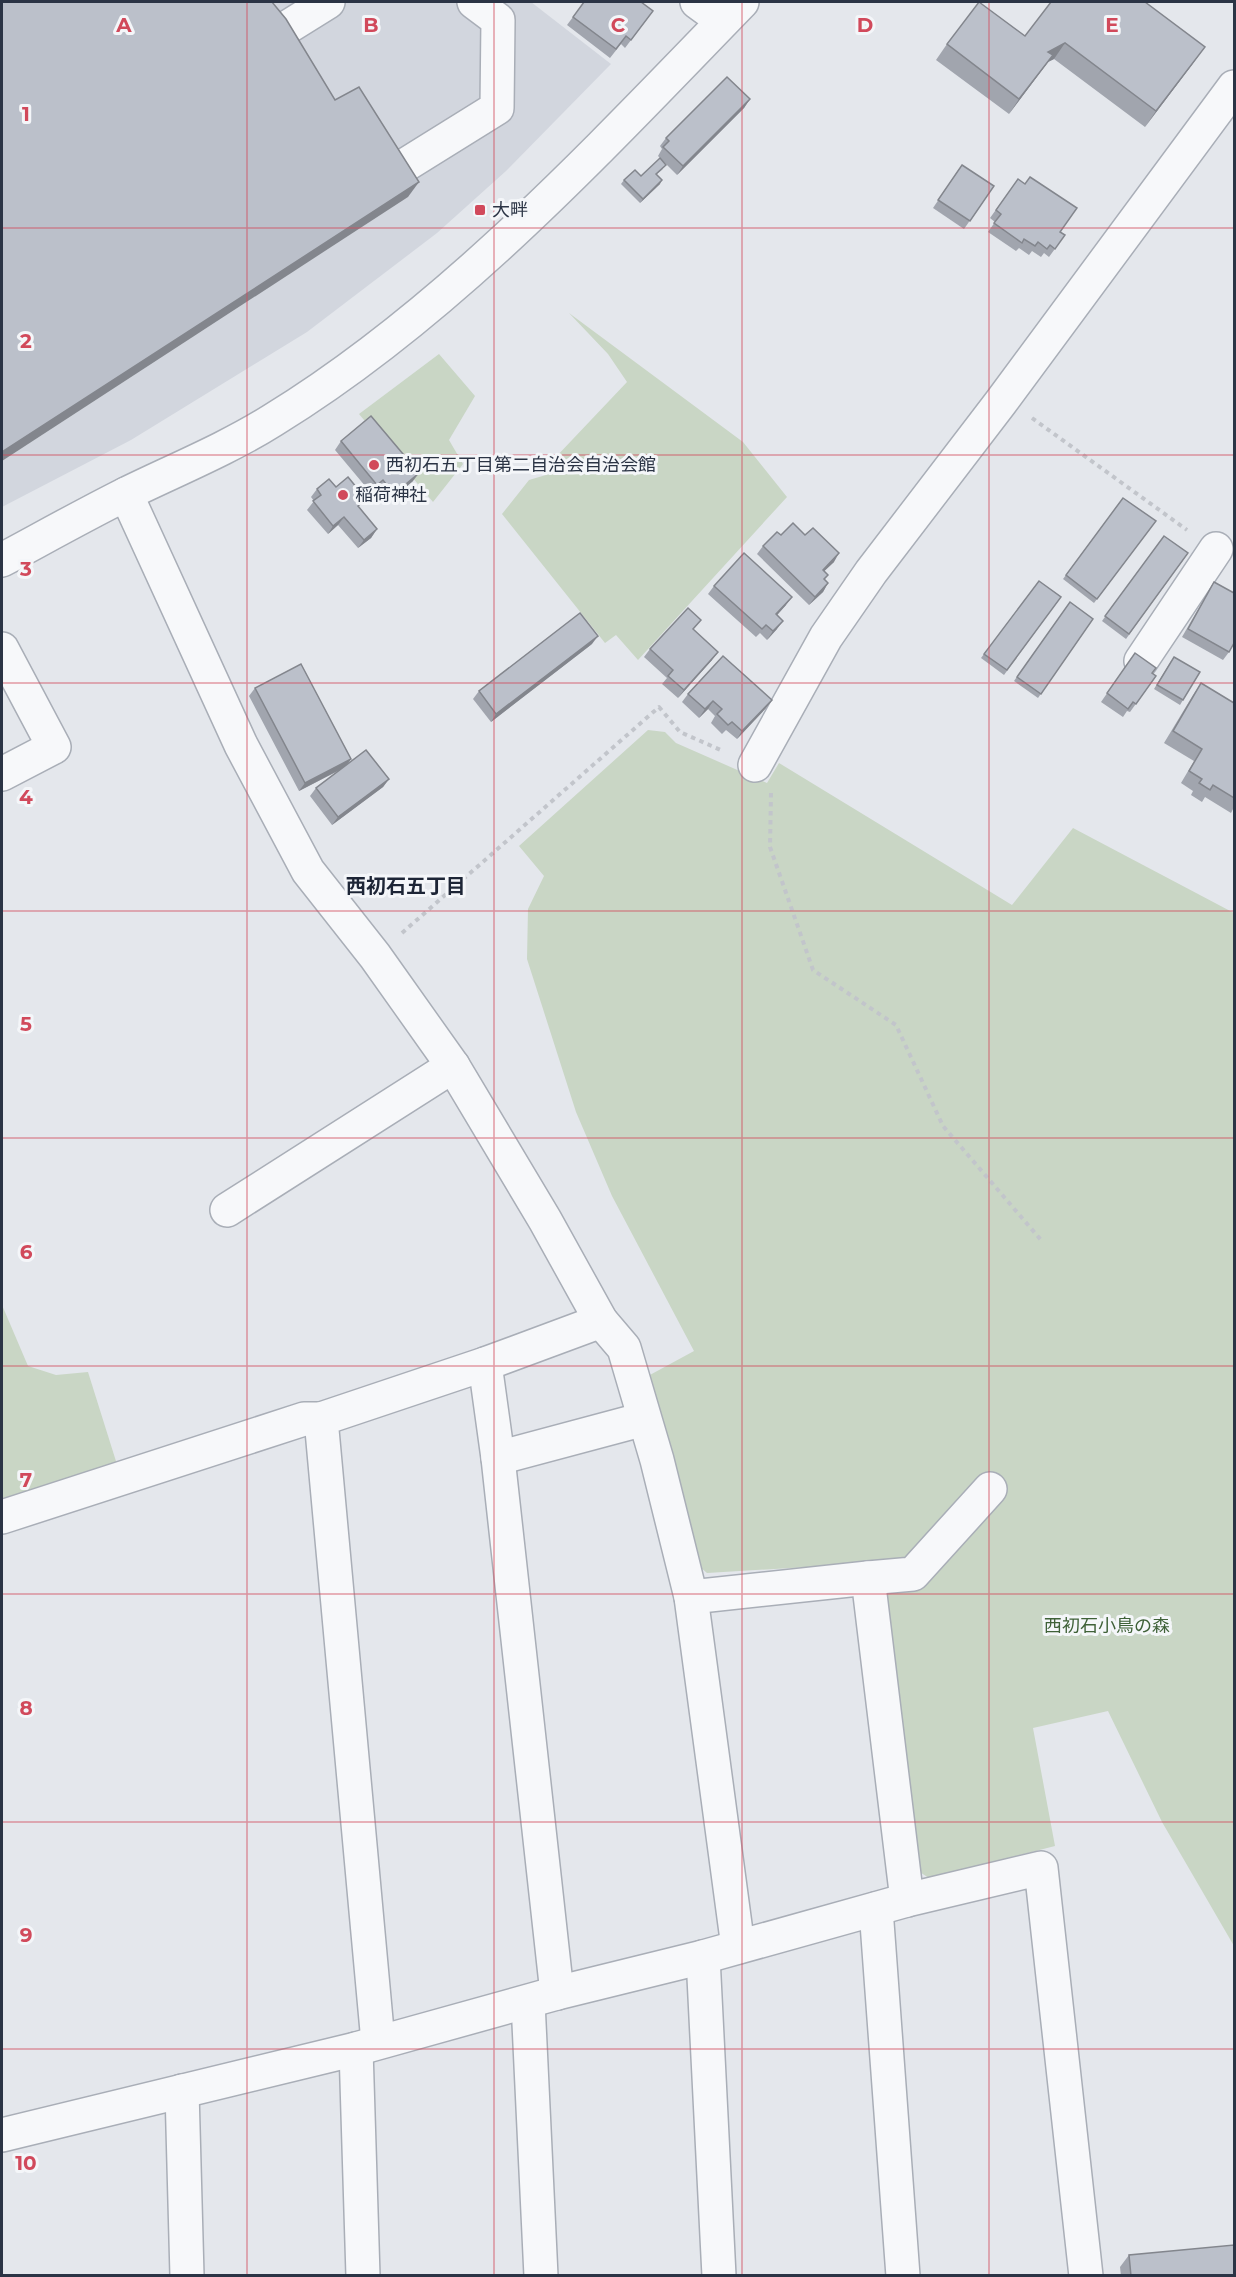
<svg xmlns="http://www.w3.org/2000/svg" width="1236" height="2277" viewBox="0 0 1236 2277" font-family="Montserrat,'Noto Sans JP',sans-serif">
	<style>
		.built { fill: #d2d6de }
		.green { fill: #c9d6c5 }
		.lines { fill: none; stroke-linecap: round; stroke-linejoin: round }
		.minor-casing { stroke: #a9aeb7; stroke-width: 36 }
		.path { stroke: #c2c5cb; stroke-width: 4; stroke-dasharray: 4.5 4.5; stroke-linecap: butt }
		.minor { stroke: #f7f8fa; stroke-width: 33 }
		.wall { fill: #a1a5ae }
		.shaded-wall { fill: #83868d }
		.building { fill: #bbc0ca; stroke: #83868d; stroke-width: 1.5 }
		.grid { fill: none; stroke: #d1495b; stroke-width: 1.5; stroke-opacity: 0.55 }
		.poi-dot { fill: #d1495b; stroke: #f4f6f9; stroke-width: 2 }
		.labels { text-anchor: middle; stroke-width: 6; stroke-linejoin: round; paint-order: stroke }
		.poi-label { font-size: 18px; fill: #2b3445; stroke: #f4f6f9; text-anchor: start }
		.park-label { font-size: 18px; fill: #3f6138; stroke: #f4f6f9 }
		.neighbourhood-label { font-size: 20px; font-weight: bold; fill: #1d2536; stroke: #f4f6f9 }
		.grid-label { font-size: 20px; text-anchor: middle; font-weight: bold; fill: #d1495b; stroke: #f4f6f9; stroke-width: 6; stroke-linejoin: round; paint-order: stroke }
	</style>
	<rect width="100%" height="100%" fill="#e4e7ec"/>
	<polygon class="built" points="2,2 531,2 611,64 506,171 437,233 307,332 131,440 2,507"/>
	<g class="green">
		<polygon points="569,313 743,442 787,497 638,660 616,635 605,643 502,514 529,480 556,472 554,459 627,382 608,354"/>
		<polygon points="439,354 475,396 449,440 463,464 433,502 359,414"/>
		<polygon points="648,730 665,732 676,743 767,783 779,763 1012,905 1073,828 1234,913 1234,1946 1162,1822 1108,1711 1033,1728 1055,1846 929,1878 915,1869 880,1602 894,1587 907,1561 707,1573 693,1561 648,1376 694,1351 612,1196 576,1112 527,959 528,909 544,876 519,846"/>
		<polygon points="2,1305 28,1366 56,1375 88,1372 120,1474 2,1511"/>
	</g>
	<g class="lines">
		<g class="minor-casing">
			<g id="minor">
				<polyline points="697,2 723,21"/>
				<polyline points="275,35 328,2"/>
				<polyline points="370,187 497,108 498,20 474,2"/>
				<polyline points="126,494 241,745 308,871 375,956 453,1066 545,1220 601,1321 624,1348 657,1460 691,1597 738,1947"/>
				<path d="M 2,560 C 43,538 84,515 126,494 C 175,470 227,449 273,420 C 449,312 599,149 742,2"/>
				<polyline points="2,649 54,747 2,774"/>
				<polyline points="1141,661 1216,549"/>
				<polyline points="755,765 826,637 871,572 1001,402 1234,87"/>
				<polyline points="227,1210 453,1066"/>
				<polyline points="485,1364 498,1458 557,1993"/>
				<polyline points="498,1458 644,1419"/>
				<polyline points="2,1517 304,1419 321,1419"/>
				<polyline points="868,1578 913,1574 990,1489"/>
				<polyline points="691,1597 868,1578 907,1900"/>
				<polyline points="876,1909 903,2276"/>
				<polyline points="703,1957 719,2276"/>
				<polyline points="528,2002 541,2276"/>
				<polyline points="378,2042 321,1419 485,1364 601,1321"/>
				<polyline points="356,2049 363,2276"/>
				<polyline points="182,2091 187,2276"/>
				<polyline points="2,2135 356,2049 557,1993 703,1957 907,1900 1041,1868 1086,2276"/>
			</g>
		</g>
		<g class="path">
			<polyline points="1032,418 1187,530"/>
			<polyline points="771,793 770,847 813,970 896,1025 943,1126 1041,1240"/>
			<polyline points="402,933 659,707 680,732 723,751"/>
		</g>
		<use href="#minor" class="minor"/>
	</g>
	<g class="wall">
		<polygon points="653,11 625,48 621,44 610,58 567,25 573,17"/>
		<polygon points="1025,36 1194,62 1145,127 1054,59 1048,62 1009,114 936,60 947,44"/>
		<polygon points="750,99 744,108 677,175 658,156 662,149 660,146 666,138"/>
		<polygon points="962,165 994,186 964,229 933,208"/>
		<polygon points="663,169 657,174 660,184 640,203 621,184 624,180 641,176"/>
		<polygon points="1018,179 1060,232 1065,235 1049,257 1044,253 1041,257 1032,251 1029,255 1019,248 1016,251 988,232 995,222 990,218"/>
		<polygon points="341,441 413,481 388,502 377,488 371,493 335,450"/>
		<polygon points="336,487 360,508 377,529 371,538 358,548 338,525 328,534 307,510 314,501 311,497 317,489"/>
		<polygon points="1123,498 1156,521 1094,603 1063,579"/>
		<polygon points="781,535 805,535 834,562 824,571 828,575 825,579 828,583 823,592 809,605 757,554 763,546"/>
		<polygon points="1164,536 1188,553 1126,639 1102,621"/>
		<polygon points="1039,581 1061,597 1004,675 981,658"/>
		<polygon points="1214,582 1229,652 1223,660 1182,637 1209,590"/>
		<polygon points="714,586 786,605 777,615 777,629 767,640 760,633 756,637 708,594"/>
		<polygon points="1070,602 1093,619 1038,698 1014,681"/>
		<polygon points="694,630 712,660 678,698 662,684 667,678 644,657 650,649"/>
		<polygon points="592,644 491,722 473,699 479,691"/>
		<polygon points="1135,653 1152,673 1156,676 1130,712 1127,711 1123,717 1101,702"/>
		<polygon points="1171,661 1183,700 1180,705 1154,689"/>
		<polygon points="1201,683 1234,703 1234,807 1231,813 1205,797 1202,802 1191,795 1193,791 1181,783 1194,761 1164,743 1193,695"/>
		<polygon points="255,688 351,759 348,764 389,779 383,787 332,825 310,796 316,788 338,771 299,791 249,696"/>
		<polygon points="688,694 766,708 737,739 726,730 722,734 711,723 715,716 708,709 699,718 682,702"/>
		<polygon points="1129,2255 1234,2276 1121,2276 1120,2267"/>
	</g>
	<g class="shaded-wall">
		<polygon points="1065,43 1054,59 1048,62 1009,114 1019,99 1048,52"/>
		<polygon points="1205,47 1194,62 1145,127 1156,111"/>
		<polygon points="750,99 744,108 677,175 683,166"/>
		<polygon points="662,180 660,184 640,203 643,199"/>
		<polygon points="419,182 408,197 2,461 2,452"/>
		<polygon points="419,473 413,481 388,502 394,494"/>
		<polygon points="383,480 377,488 371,493 377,485"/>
		<polygon points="344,517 338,525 328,534 333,526"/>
		<polygon points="377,529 371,538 358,548 364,540"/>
		<polygon points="839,553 834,562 817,578 823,570"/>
		<polygon points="828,583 823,592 809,605 815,597"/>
		<polygon points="792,597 786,605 770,623 776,614"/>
		<polygon points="783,621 777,629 767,640 773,631"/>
		<polygon points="598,636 592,644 491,722 496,714"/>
		<polygon points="718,652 712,660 678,698 684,690"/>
		<polygon points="772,700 766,708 737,739 742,731"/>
		<polygon points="713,701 708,709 699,718 705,709"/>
		<polygon points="351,759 345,767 299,791 305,783"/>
		<polygon points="389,779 383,787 332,825 338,817"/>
	</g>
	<g class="building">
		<polygon points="2,2 272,2 286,19 335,100 359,87 419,182 2,452"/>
		<polygon points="584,2 641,2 653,11 631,40 626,36 616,49 573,17"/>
		<polygon points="979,2 1025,36 1051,2 1145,2 1205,47 1156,111 1065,43 1048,52 1053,55 1019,99 947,44"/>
		<polygon points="727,77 750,99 683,166 663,147 669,141 666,138"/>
		<polygon points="660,158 666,165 656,174 662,180 643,199 624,180 635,170 641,176"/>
		<polygon points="962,165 994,186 970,221 938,200"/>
		<polygon points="1030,177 1077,208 1060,232 1065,235 1055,249 1050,245 1047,249 1038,242 1035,246 1024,239 1022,243 994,223 1001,214 996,210 1018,179 1025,184"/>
		<polygon points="371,416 419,473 394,494 383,480 377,485 341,441"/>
		<polygon points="348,477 366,499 358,506 377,529 364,540 344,517 333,526 313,501 321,495 317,489 329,479 336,487"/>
		<polygon points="1123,498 1156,521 1097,599 1066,575"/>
		<polygon points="793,523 805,535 813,528 839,553 823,570 828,575 824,579 828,583 815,597 763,546 777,532 781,535"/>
		<polygon points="1164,536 1188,553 1129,634 1105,616"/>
		<polygon points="744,553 792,597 776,614 783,621 773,631 766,625 762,629 714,586"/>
		<polygon points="1039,581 1061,597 1007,670 984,654"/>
		<polygon points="1214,582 1234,593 1234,643 1229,652 1188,629"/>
		<polygon points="1070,602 1093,619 1041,694 1017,677"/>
		<polygon points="688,608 701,620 693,629 718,652 684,690 668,676 673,670 650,649"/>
		<polygon points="580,613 598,636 496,714 479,691"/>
		<polygon points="1135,653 1156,668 1152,673 1156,676 1136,704 1133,702 1128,709 1107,693"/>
		<polygon points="723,656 772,700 742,731 732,722 728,725 717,714 722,709 713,701 705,709 688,694"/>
		<polygon points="1174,657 1200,672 1183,700 1157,685"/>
		<polygon points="301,664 351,759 305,783 255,688"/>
		<polygon points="1201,683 1234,703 1234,798 1213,785 1210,790 1199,783 1202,779 1189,771 1202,749 1173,731"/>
		<polygon points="366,750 389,779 338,817 316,788"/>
		<polygon points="1234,2245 1234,2276 1131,2276 1129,2255"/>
	</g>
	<path class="grid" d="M 247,2 L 247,2276M 494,2 L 494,2276M 742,2 L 742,2276M 989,2 L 989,2276M 2,228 L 1234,228M 2,455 L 1234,455M 2,683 L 1234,683M 2,911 L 1234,911M 2,1138 L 1234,1138M 2,1366 L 1234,1366M 2,1594 L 1234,1594M 2,1822 L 1234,1822M 2,2049 L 1234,2049"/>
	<g class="poi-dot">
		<rect x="474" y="204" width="12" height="12" rx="3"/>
		<circle cx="374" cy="465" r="6"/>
		<circle cx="343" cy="495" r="6"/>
	</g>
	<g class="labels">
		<g class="poi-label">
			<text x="492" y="216">大畔</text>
			<text x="386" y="471">西初石五丁目第二自治会自治会館</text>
			<text x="355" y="501">稲荷神社</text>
		</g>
		<g class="park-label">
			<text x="1107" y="1632">西初石小鳥の森</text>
		</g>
		<g class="neighbourhood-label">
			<text x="406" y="893">西初石五丁目</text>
		</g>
	</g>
	<g class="grid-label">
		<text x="124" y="32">A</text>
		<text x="371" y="32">B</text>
		<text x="618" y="32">C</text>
		<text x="865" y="32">D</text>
		<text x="1112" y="32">E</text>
		<text x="26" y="121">1</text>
		<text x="26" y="348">2</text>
		<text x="26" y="576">3</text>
		<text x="26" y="804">4</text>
		<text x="26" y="1031">5</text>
		<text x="26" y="1259">6</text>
		<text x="26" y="1487">7</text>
		<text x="26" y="1715">8</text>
		<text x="26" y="1942">9</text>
		<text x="26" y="2170">10</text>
	</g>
	<rect width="1236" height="2277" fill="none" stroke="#2b3445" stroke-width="6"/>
</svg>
